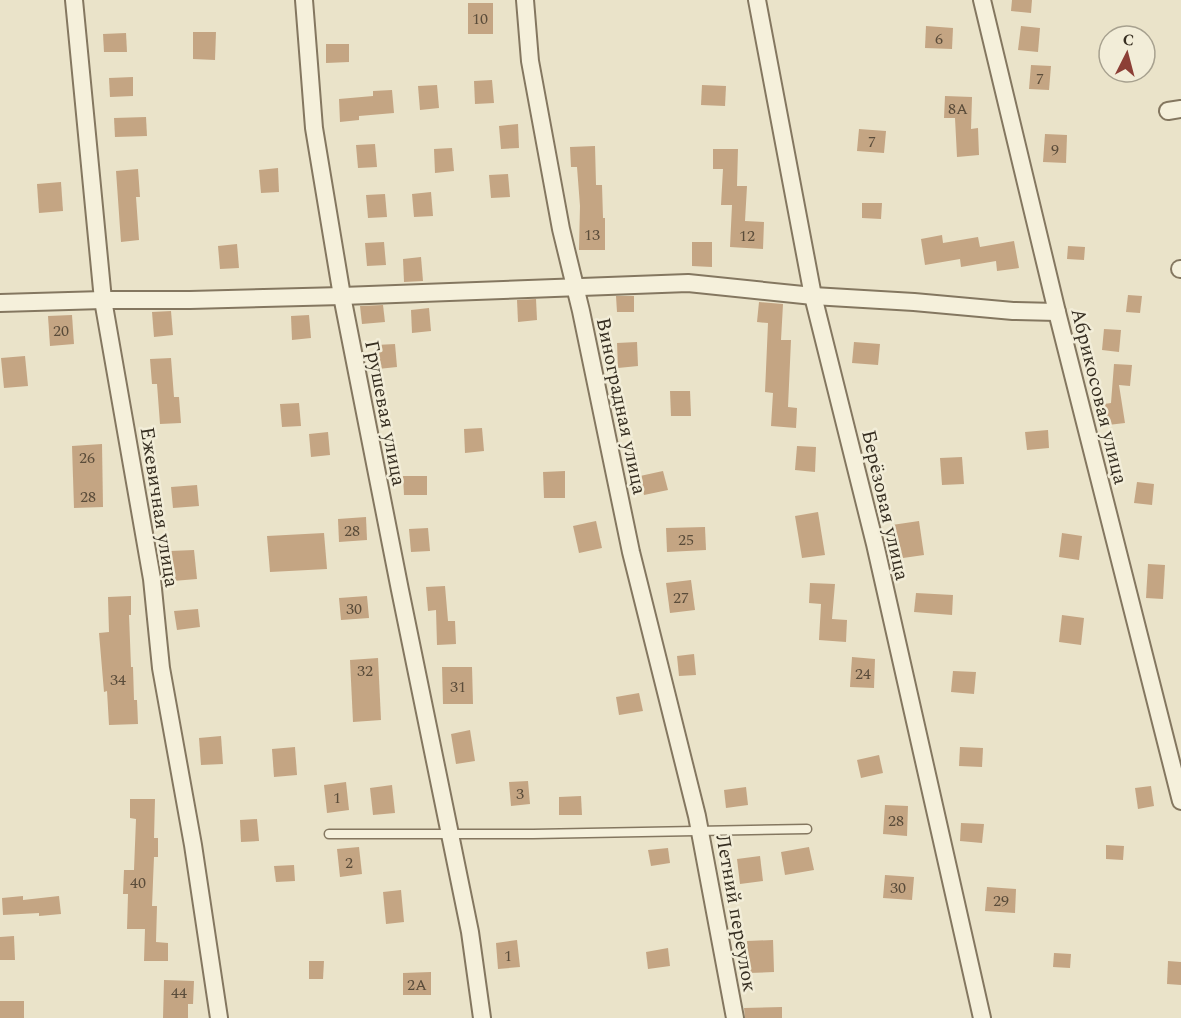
<svg xmlns="http://www.w3.org/2000/svg" width="1181" height="1018" viewBox="0 0 1181 1018" font-family="Spectral,serif">
	<style>
		.building { fill: #c4a583 }
		.lines { fill: none; stroke-linecap: round; stroke-linejoin: round }
		.service-casing { stroke: #847760; stroke-width: 11 }
		.minor-casing { stroke: #847760; stroke-width: 20 }
		.service { stroke: #f5f0db; stroke-width: 8 }
		.minor { stroke: #f5f0db; stroke-width: 16 }
		.labels { text-anchor: middle; stroke-width: 5; stroke-linejoin: round; paint-order: stroke }
		.number-label { font-size: 16px; fill: #5a4c3a }
		.street-label { font-size: 20px; fill: #362e21; stroke: #f2edd8 }
	</style>
	<rect width="100%" height="100%" fill="#eae3c9"/>
	<g class="building">
		<polygon points="1012,0 1032,0 1031,13 1011,11"/>
		<rect x="468" y="3" width="25" height="31"/>
		<polygon points="926,26 953,28 952,49 925,48"/>
		<polygon points="1021,26 1040,28 1038,52 1018,50"/>
		<polygon points="193,32 216,32 215,60 193,59"/>
		<polygon points="126,33 127,52 104,52 103,34"/>
		<polygon points="326,44 349,44 349,62 326,63"/>
		<polygon points="1031,65 1051,66 1049,90 1029,89"/>
		<polygon points="133,77 133,96 110,97 109,78"/>
		<polygon points="492,80 494,103 475,104 474,81"/>
		<polygon points="437,85 439,108 420,110 418,86"/>
		<polygon points="702,85 726,86 725,106 701,105"/>
		<polygon points="392,90 394,113 359,116 359,120 340,122 339,99 373,96 373,91"/>
		<polygon points="945,96 972,97 971,129 978,128 979,155 957,157 955,118 944,118"/>
		<polygon points="146,117 147,136 115,137 114,118"/>
		<polygon points="518,124 519,148 501,149 499,126"/>
		<polygon points="859,129 886,131 884,153 857,151"/>
		<polygon points="1045,134 1067,135 1066,163 1043,162"/>
		<polygon points="375,144 377,167 358,168 356,145"/>
		<polygon points="595,146 596,185 602,185 603,218 605,218 605,250 579,250 580,206 577,167 571,167 570,147"/>
		<polygon points="452,148 454,171 435,173 434,149"/>
		<polygon points="713,149 738,149 737,186 747,186 745,221 764,222 763,249 730,247 732,205 721,205 723,169 713,169"/>
		<polygon points="278,168 279,192 261,193 259,170"/>
		<polygon points="138,169 140,197 136,197 139,240 121,242 116,171"/>
		<polygon points="508,174 510,197 491,198 489,175"/>
		<polygon points="61,182 63,211 39,213 37,184"/>
		<polygon points="431,192 433,216 414,217 412,194"/>
		<polygon points="385,194 387,217 368,218 366,195"/>
		<polygon points="862,203 882,203 881,219 862,218"/>
		<polygon points="942,235 943,243 978,237 980,247 1014,241 1019,268 997,271 996,261 961,267 960,259 925,265 921,239"/>
		<polygon points="384,242 386,265 367,266 365,243"/>
		<polygon points="692,242 712,242 712,267 692,266"/>
		<polygon points="237,244 239,268 220,269 218,246"/>
		<polygon points="1068,246 1085,247 1084,260 1067,259"/>
		<polygon points="421,257 423,281 404,282 403,259"/>
		<polygon points="1128,295 1142,296 1140,313 1126,312"/>
		<polygon points="616,296 634,296 634,312 617,312"/>
		<polygon points="536,299 537,320 518,322 517,300"/>
		<polygon points="759,302 783,304 781,340 791,340 788,407 797,408 796,428 771,426 773,393 765,392 768,323 757,322"/>
		<polygon points="383,305 385,322 362,324 360,306"/>
		<polygon points="429,308 431,331 412,333 411,310"/>
		<polygon points="171,311 173,335 154,337 152,312"/>
		<polygon points="72,315 74,344 50,346 48,316"/>
		<polygon points="309,315 311,338 292,340 291,316"/>
		<polygon points="1104,329 1121,330 1119,352 1102,350"/>
		<polygon points="637,342 638,366 618,368 617,343"/>
		<polygon points="854,342 880,344 878,365 852,363"/>
		<polygon points="395,344 397,367 378,369 376,345"/>
		<polygon points="25,356 28,386 4,388 1,358"/>
		<polygon points="171,358 174,397 179,397 181,423 160,424 157,384 152,384 150,359"/>
		<polygon points="1114,364 1132,365 1130,386 1119,385 1125,423 1108,425 1104,404 1111,403"/>
		<polygon points="670,391 690,391 691,416 671,416"/>
		<polygon points="299,403 301,426 282,427 280,404"/>
		<polygon points="482,428 484,451 465,453 464,429"/>
		<polygon points="1048,430 1049,448 1027,450 1025,432"/>
		<polygon points="328,432 330,455 311,457 309,434"/>
		<polygon points="102,444 103,507 74,508 72,446"/>
		<polygon points="797,446 816,447 815,472 795,470"/>
		<polygon points="962,457 964,484 942,485 940,458"/>
		<polygon points="565,471 565,498 544,498 543,472"/>
		<polygon points="663,471 668,490 644,495 640,476"/>
		<polygon points="403,476 427,476 427,495 404,495"/>
		<polygon points="1137,482 1154,484 1152,505 1134,503"/>
		<polygon points="197,485 199,506 173,508 171,487"/>
		<polygon points="818,512 825,555 802,558 795,516"/>
		<polygon points="366,517 367,540 339,542 338,519"/>
		<polygon points="596,521 602,548 579,553 573,526"/>
		<polygon points="919,521 924,555 896,559 892,525"/>
		<polygon points="705,527 706,550 667,552 666,528"/>
		<polygon points="428,528 430,551 411,552 409,529"/>
		<polygon points="324,533 327,569 270,572 267,536"/>
		<polygon points="1062,533 1082,536 1079,560 1059,557"/>
		<polygon points="194,550 197,579 173,581 170,551"/>
		<polygon points="1148,564 1165,565 1163,599 1146,598"/>
		<polygon points="691,580 695,610 670,613 666,583"/>
		<polygon points="810,583 835,584 832,619 847,620 846,642 819,640 821,604 809,603"/>
		<polygon points="445,586 448,621 455,621 456,644 437,645 436,610 428,611 426,587"/>
		<polygon points="916,593 953,595 952,615 914,612"/>
		<polygon points="131,596 131,615 129,615 131,667 133,667 134,700 137,700 138,724 109,725 107,691 104,692 99,633 109,632 108,597"/>
		<polygon points="367,596 369,618 341,620 339,598"/>
		<polygon points="198,609 200,627 177,630 174,611"/>
		<polygon points="1062,615 1084,618 1081,645 1059,642"/>
		<polygon points="694,654 696,675 679,676 677,656"/>
		<polygon points="852,657 875,659 874,688 850,687"/>
		<polygon points="378,658 381,720 353,722 350,660"/>
		<polygon points="442,667 472,667 473,704 443,704"/>
		<polygon points="953,671 976,672 974,694 951,692"/>
		<polygon points="639,693 643,711 619,715 616,697"/>
		<polygon points="470,730 475,761 456,764 451,734"/>
		<polygon points="221,736 223,764 201,765 199,738"/>
		<polygon points="295,747 297,775 274,777 272,749"/>
		<polygon points="960,747 983,748 982,767 959,766"/>
		<polygon points="879,755 883,773 861,778 857,760"/>
		<polygon points="528,781 530,804 511,806 509,782"/>
		<polygon points="346,782 349,810 327,813 324,785"/>
		<polygon points="392,785 395,813 373,815 370,788"/>
		<polygon points="1151,786 1154,806 1138,809 1135,788"/>
		<polygon points="746,787 748,805 726,808 724,790"/>
		<polygon points="581,796 582,815 559,815 559,797"/>
		<polygon points="130,799 155,799 154,838 158,838 158,857 154,857 152,906 157,906 156,942 168,943 168,961 144,961 145,929 127,929 128,894 123,894 124,870 134,870 136,819 130,818"/>
		<polygon points="885,805 908,806 907,836 883,834"/>
		<polygon points="257,819 259,841 241,842 240,820"/>
		<polygon points="961,823 984,824 982,843 960,841"/>
		<polygon points="1106,845 1124,846 1123,860 1106,859"/>
		<polygon points="359,847 362,874 340,877 337,849"/>
		<polygon points="809,847 814,870 785,875 781,852"/>
		<polygon points="668,848 670,863 651,866 648,850"/>
		<polygon points="760,856 763,881 740,884 737,859"/>
		<polygon points="294,865 295,881 276,882 274,866"/>
		<polygon points="885,875 914,877 912,900 883,898"/>
		<polygon points="987,887 1016,889 1015,913 985,911"/>
		<polygon points="401,890 404,922 386,924 383,892"/>
		<polygon points="23,896 23,900 59,896 61,914 39,916 39,913 3,915 2,898"/>
		<polygon points="14,936 15,960 0,960 0,937"/>
		<polygon points="517,940 520,967 498,969 496,943"/>
		<polygon points="773,940 774,972 748,973 747,941"/>
		<polygon points="668,948 670,966 648,969 646,952"/>
		<polygon points="1054,953 1071,954 1070,968 1053,967"/>
		<polygon points="309,961 324,961 323,979 309,979"/>
		<polygon points="1168,961 1181,962 1181,985 1167,984"/>
		<polygon points="431,972 431,995 403,995 403,973"/>
		<polygon points="164,980 194,981 193,1004 188,1004 188,1018 163,1018"/>
		<rect x="0" y="1001" width="24" height="17"/>
		<polygon points="782,1007 782,1018 745,1018 744,1008"/>
	</g>
	<g class="lines">
		<g class="service-casing">
			<polyline id="service" points="329,834 533,834 807,829"/>
		</g>
		<g class="minor-casing">
			<g id="minor">
				<polyline points="74,0 103,300 152,579 161,668 193,845 219,1018"/>
				<polyline points="304,0 314,128 342,296 400,590 470,932 482,1018"/>
				<polyline points="525,0 530,61 561,229 581,311 631,552 697,816 735,1018"/>
				<polyline points="757,0 813,296 875,544 982,1018"/>
				<polyline points="982,0 1057,312 1181,801"/>
				<polyline points="1168,111 1181,109"/>
				<polyline points="1180,269 1181,269"/>
				<polyline points="0,303 103,300 190,300 342,296 688,283 813,296 914,302 1013,311 1057,312"/>
			</g>
		</g>
		<use href="#service" class="service"/>
		<use href="#minor" class="minor"/>
	</g>
	<g class="labels">
		<g class="number-label">
			<text x="480" y="24">10</text>
			<text x="939" y="44">6</text>
			<text x="1040" y="84">7</text>
			<text x="958" y="114">8А</text>
			<text x="872" y="147">7</text>
			<text x="1055" y="155">9</text>
			<text x="592" y="240">13</text>
			<text x="747" y="241">12</text>
			<text x="61" y="336">20</text>
			<text x="87" y="463">26</text>
			<text x="88" y="502">28</text>
			<text x="352" y="536">28</text>
			<text x="686" y="545">25</text>
			<text x="681" y="603">27</text>
			<text x="354" y="614">30</text>
			<text x="365" y="676">32</text>
			<text x="863" y="679">24</text>
			<text x="118" y="685">34</text>
			<text x="458" y="692">31</text>
			<text x="520" y="799">3</text>
			<text x="337" y="803">1</text>
			<text x="896" y="826">28</text>
			<text x="349" y="868">2</text>
			<text x="138" y="888">40</text>
			<text x="898" y="893">30</text>
			<text x="1001" y="906">29</text>
			<text x="508" y="961">1</text>
			<text x="417" y="990">2А</text>
			<text x="179" y="998">44</text>
		</g>
		<g class="street-label">
			<text transform="translate(1100 396) rotate(76)" y="7">Абрикосовая улица</text>
			<text transform="translate(622 406) rotate(78)" y="7">Виноградная улица</text>
			<text transform="translate(386 413) rotate(79)" y="7">Грушевая улица</text>
			<text transform="translate(886 505) rotate(77)" y="7">Берёзовая улица</text>
			<text transform="translate(160 507) rotate(81)" y="7">Ежевичная улица</text>
			<text transform="translate(737 913) rotate(80)" y="7">Летний переулок</text>
		</g>
	</g>
	<g transform="translate(1127 54) rotate(6)"><circle r="28" fill="#f2edd8" stroke="#a7a18f" stroke-width="1.5"/>
	<path d="M0-4.5L10 22L0 15L-10 22Z" fill="#8c3f36"/>
	<text y="-9" font-size="16" font-weight="bold" text-anchor="middle" fill="#362e21">С</text>
	</g>
</svg>
